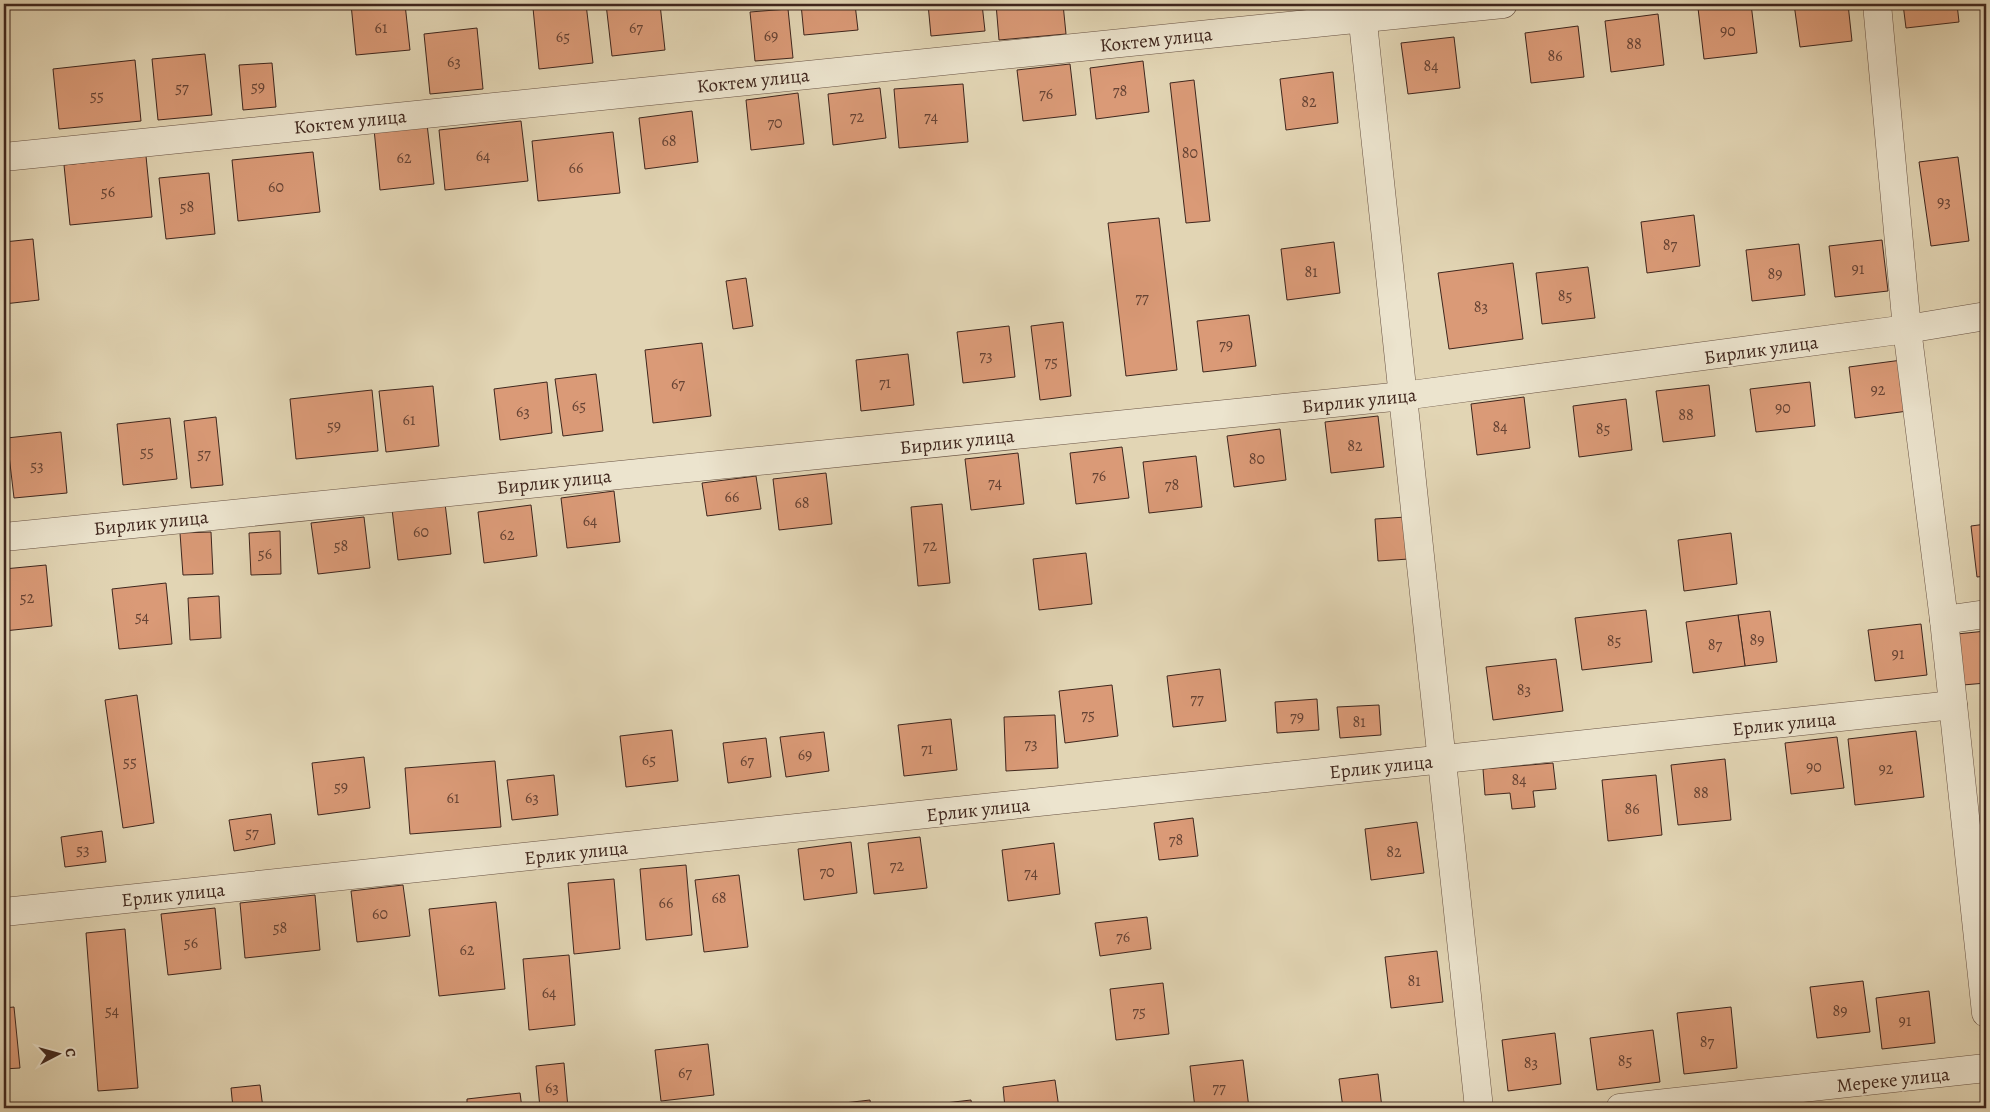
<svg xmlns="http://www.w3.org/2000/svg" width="1990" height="1112" viewBox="0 0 1990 1112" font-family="Alegreya,serif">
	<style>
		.building { fill: #da9a77; stroke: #3f261d }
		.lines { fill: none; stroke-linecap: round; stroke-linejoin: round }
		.minor-casing { stroke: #685243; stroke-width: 29 }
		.minor { stroke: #ece4ce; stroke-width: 28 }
		.labels { text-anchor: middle; stroke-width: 4; stroke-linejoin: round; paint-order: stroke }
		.number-label { font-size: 16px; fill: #664334 }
		.street-label { font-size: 19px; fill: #3f261d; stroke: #ece4ce }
	</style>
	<rect width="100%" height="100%" fill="#e2d5b4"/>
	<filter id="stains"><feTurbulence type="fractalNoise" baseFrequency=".004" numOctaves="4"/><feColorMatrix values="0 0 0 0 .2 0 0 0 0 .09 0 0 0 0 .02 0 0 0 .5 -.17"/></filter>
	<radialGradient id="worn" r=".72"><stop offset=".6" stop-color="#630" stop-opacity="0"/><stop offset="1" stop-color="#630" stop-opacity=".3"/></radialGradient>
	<g class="building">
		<polygon points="351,4 405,4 410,50 356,55"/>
		<polygon points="574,4 586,4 593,63 539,69 533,8"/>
		<polygon points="606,4 660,4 665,50 612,56"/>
		<polygon points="801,4 855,4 858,30 804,35"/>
		<polygon points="928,4 982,4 985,31 931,36"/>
		<polygon points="996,4 1063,4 1066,34 999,40"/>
		<polygon points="1732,4 1751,4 1757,53 1704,59 1698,8"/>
		<polygon points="1794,4 1848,4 1852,41 1800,47"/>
		<polygon points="1903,4 1957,4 1959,22 1906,28"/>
		<polygon points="788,9 793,58 755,61 750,12"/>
		<polygon points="1658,14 1664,65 1611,72 1605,21"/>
		<polygon points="1578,26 1584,77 1531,83 1525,33"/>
		<polygon points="477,28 483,89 430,94 424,34"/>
		<polygon points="1454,37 1460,88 1408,94 1401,43"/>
		<polygon points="205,54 212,115 158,120 152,59"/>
		<polygon points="135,60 141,121 59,129 53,69"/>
		<polygon points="1143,61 1149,112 1096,119 1090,68"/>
		<polygon points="272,63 276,107 243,110 239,65"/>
		<polygon points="1070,64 1076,115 1023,121 1017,70"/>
		<polygon points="1333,72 1338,123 1286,130 1280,79"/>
		<polygon points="1194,80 1210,221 1186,223 1170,83"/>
		<polygon points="963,84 968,142 899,148 894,89"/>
		<polygon points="880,88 886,138 833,145 828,94"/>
		<polygon points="798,93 804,144 751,150 746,100"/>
		<polygon points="692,111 698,162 645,169 639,118"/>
		<polygon points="521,121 528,181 445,190 439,130"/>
		<polygon points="427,124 434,184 380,190 374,129"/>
		<polygon points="613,132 620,193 538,201 532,141"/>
		<polygon points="313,152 320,212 238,221 232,160"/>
		<polygon points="146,156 152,217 70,225 64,165"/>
		<polygon points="1958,157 1969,241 1931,246 1919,162"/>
		<polygon points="209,173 215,234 166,239 159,178"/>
		<polygon points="1694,215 1700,266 1647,273 1641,222"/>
		<polygon points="1159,218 1177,370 1126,376 1108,223"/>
		<polygon points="33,239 39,300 4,304 4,242"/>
		<polygon points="1882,240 1888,291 1835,297 1829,246"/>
		<polygon points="1334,242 1340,293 1287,300 1281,249"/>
		<polygon points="1799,244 1805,295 1752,301 1746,250"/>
		<polygon points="1513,263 1523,339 1449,349 1438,273"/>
		<polygon points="1588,267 1595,318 1542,324 1536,273"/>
		<polygon points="746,278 753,326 733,329 726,281"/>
		<polygon points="1249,315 1256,366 1203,372 1197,321"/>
		<polygon points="1063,322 1071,396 1040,400 1031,326"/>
		<polygon points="1009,326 1015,377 963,383 957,332"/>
		<polygon points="702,343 711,416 653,423 645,350"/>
		<polygon points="908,354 914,405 861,411 856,360"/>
		<polygon points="1902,360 1908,411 1855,418 1849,367"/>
		<polygon points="596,374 603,431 563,436 555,379"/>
		<polygon points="547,382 552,433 500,440 494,389"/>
		<polygon points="1810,382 1815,426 1756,432 1750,389"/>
		<polygon points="1709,385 1715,436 1663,442 1656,391"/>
		<polygon points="433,386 439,446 386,452 379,391"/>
		<polygon points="372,390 378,451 296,459 290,399"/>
		<polygon points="1524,397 1530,448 1477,455 1471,404"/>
		<polygon points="1626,399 1632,450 1579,457 1573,406"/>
		<polygon points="1378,416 1384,467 1331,473 1325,422"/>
		<polygon points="216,417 223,485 191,488 184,421"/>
		<polygon points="170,418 177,479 123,485 117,424"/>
		<polygon points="1280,429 1286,480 1234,487 1227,436"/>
		<polygon points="61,432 67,493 14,498 7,438"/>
		<polygon points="1122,447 1129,498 1076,504 1070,453"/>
		<polygon points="1018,453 1024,504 971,510 965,459"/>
		<polygon points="1196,456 1202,507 1149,513 1143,462"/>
		<polygon points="826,473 832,524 779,530 773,479"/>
		<polygon points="756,476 761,509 707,516 702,483"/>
		<polygon points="614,491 620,542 567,548 561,498"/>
		<polygon points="445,503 451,554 398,560 392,509"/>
		<polygon points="942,504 950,583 918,586 911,507"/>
		<polygon points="531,505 537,556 484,563 478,512"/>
		<polygon points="364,517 370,568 318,574 311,523"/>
		<polygon points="1406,517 1409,559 1378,561 1375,519"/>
		<polygon points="1986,524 1986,576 1977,577 1971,526"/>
		<polygon points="280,531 281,574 251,575 249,533"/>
		<polygon points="211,532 213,574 183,575 180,533"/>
		<polygon points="1731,533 1737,584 1684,591 1678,540"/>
		<polygon points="1086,553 1092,604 1039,610 1033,559"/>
		<polygon points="46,565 52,626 4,631 4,569"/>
		<polygon points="166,583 172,644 119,649 112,589"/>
		<polygon points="219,596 221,638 190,640 188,598"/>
		<polygon points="1646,610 1652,662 1582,670 1575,618"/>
		<polygon points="1770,611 1777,662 1745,666 1738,615"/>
		<polygon points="1738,615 1745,666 1693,673 1686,622"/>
		<polygon points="1921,624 1927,675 1875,681 1868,630"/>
		<polygon points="1986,631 1986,683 1963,685 1957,634"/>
		<polygon points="1556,659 1563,711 1493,720 1486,667"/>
		<polygon points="1220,669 1226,721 1173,727 1167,676"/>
		<polygon points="1112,685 1118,736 1065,743 1059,691"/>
		<polygon points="137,695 154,823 123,828 105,700"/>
		<polygon points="1317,699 1319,730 1277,733 1275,702"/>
		<polygon points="1379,705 1381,735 1340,738 1337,707"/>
		<polygon points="1055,715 1058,768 1006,771 1004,717"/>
		<polygon points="951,719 957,770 904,776 898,725"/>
		<polygon points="672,730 678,781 626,787 620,736"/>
		<polygon points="1916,731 1924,797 1855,805 1848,739"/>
		<polygon points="824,732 829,771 786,777 780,737"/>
		<polygon points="1837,737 1844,788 1791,794 1785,743"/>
		<polygon points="766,738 771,777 728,783 723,743"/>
		<polygon points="364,757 370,808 318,815 312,763"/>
		<polygon points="1725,759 1731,820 1678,825 1671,765"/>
		<polygon points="495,761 501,827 410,834 405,768"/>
		<polygon points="1553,763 1556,789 1533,791 1535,807 1512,809 1510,793 1485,795 1483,769"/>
		<polygon points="554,775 558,815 512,820 507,780"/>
		<polygon points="1656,775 1662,835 1608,841 1602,780"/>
		<polygon points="271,814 275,844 234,851 229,820"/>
		<polygon points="1193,818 1198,856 1159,860 1154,823"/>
		<polygon points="1417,822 1424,873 1371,880 1365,829"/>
		<polygon points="102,831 106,862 65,867 61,837"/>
		<polygon points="920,837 927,888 874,894 868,843"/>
		<polygon points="851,842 857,893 804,900 798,849"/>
		<polygon points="1054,843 1060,894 1008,901 1002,850"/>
		<polygon points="686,865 692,935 646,940 640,869"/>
		<polygon points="739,875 748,947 704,952 695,880"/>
		<polygon points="614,879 620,949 574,954 568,883"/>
		<polygon points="403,885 410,936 357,942 351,891"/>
		<polygon points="315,895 320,950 245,958 240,903"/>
		<polygon points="496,902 505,989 439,996 429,909"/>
		<polygon points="215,908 221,969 168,975 161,914"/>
		<polygon points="1147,917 1151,949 1100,956 1095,923"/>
		<polygon points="125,929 138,1088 98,1091 86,933"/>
		<polygon points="1437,951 1443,1002 1391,1008 1385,957"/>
		<polygon points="569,955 575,1025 529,1030 523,959"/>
		<polygon points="1863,981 1870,1032 1817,1038 1810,987"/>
		<polygon points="1163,983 1169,1034 1116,1040 1110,989"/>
		<polygon points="1929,991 1935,1043 1882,1049 1876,998"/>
		<polygon points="14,1007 20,1068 4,1069 4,1008"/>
		<polygon points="1731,1007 1737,1068 1684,1074 1677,1013"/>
		<polygon points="1653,1030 1660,1082 1597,1090 1590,1038"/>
		<polygon points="1555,1033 1561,1084 1508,1091 1502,1040"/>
		<polygon points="708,1044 714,1095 661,1101 655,1050"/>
		<polygon points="1243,1060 1249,1108 1195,1108 1190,1066"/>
		<polygon points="564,1063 568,1108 540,1108 536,1066"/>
		<polygon points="1378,1074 1382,1108 1343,1108 1339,1079"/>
		<polygon points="1055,1080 1059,1108 1005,1108 1003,1087"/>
		<polygon points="260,1085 263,1108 233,1108 231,1088"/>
		<polygon points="520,1093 522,1108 467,1108 467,1099"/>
		<polygon points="870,1100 871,1108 818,1108 818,1106"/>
		<polygon points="971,1100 972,1108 919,1108 919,1106"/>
	</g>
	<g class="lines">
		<g class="minor-casing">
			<g id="minor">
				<polyline points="1361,4 1479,1108"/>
				<polyline points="1877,4 1907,329 1944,620 1986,1013"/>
				<polyline points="4,157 1503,4"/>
				<polyline points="4,537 1403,396 1907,329 1986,316"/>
				<polyline points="1944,620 1986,614"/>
				<polyline points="4,912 1953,705"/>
				<polyline points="1620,1108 1986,1068"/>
			</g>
		</g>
		<use href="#minor" class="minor"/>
	</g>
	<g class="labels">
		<g class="number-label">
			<text x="381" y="33">61</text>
			<text x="636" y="33">67</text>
			<text x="1728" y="36">90</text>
			<text x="771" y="41">69</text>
			<text x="563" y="42">65</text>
			<text x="1634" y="49">88</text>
			<text x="1555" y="61">86</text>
			<text x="454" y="67">63</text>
			<text x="1431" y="71">84</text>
			<text x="258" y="92">59</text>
			<text x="182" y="93">57</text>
			<text x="1120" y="96">78</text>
			<text x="1046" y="99">76</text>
			<text x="97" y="101">55</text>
			<text x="1309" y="107">82</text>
			<text x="857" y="122">72</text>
			<text x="931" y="122">74</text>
			<text x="775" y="128">70</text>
			<text x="669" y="146">68</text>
			<text x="1190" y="158">80</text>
			<text x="483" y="161">64</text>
			<text x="404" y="163">62</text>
			<text x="576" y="173">66</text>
			<text x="276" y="192">60</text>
			<text x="108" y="197">56</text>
			<text x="1944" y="207">93</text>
			<text x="187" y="212">58</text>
			<text x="1670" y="250">87</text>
			<text x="1858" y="274">91</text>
			<text x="1311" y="277">81</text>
			<text x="1775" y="279">89</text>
			<text x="1565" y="301">85</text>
			<text x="1142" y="303">77</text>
			<text x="1481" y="312">83</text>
			<text x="1226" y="350">79</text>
			<text x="986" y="361">73</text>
			<text x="1051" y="367">75</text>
			<text x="885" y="388">71</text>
			<text x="678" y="389">67</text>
			<text x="1878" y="395">92</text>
			<text x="579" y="411">65</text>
			<text x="1783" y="413">90</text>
			<text x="523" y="417">63</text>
			<text x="1686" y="420">88</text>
			<text x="409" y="425">61</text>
			<text x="334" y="431">59</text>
			<text x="1500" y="432">84</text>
			<text x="1603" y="434">85</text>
			<text x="1355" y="451">82</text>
			<text x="147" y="457">55</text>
			<text x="204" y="459">57</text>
			<text x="1257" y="464">80</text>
			<text x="37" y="471">53</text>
			<text x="1099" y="481">76</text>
			<text x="995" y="488">74</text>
			<text x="1172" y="490">78</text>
			<text x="732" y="502">66</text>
			<text x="802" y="508">68</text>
			<text x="590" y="526">64</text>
			<text x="421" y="537">60</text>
			<text x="507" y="540">62</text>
			<text x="341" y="551">58</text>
			<text x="930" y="551">72</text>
			<text x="265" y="559">56</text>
			<text x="27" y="603">52</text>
			<text x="142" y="622">54</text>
			<text x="1757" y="645">89</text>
			<text x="1614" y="646">85</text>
			<text x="1715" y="650">87</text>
			<text x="1898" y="659">91</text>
			<text x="1524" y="695">83</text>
			<text x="1197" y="704">77</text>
			<text x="1088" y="720">75</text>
			<text x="1297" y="722">79</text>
			<text x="1359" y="727">81</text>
			<text x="1031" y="749">73</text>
			<text x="927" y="754">71</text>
			<text x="805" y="760">69</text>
			<text x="649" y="765">65</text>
			<text x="747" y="766">67</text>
			<text x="130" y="767">55</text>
			<text x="1814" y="772">90</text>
			<text x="1886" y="774">92</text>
			<text x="1519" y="785">84</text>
			<text x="341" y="792">59</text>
			<text x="1701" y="798">88</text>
			<text x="453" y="803">61</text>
			<text x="532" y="803">63</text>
			<text x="1632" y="814">86</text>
			<text x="252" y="838">57</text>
			<text x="1176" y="845">78</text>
			<text x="83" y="855">53</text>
			<text x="1394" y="857">82</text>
			<text x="897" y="871">72</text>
			<text x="827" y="877">70</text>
			<text x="1031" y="878">74</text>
			<text x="719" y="903">68</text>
			<text x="666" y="908">66</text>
			<text x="380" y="919">60</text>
			<text x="280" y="933">58</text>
			<text x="1123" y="942">76</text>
			<text x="191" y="948">56</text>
			<text x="467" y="955">62</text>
			<text x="1414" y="986">81</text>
			<text x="549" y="998">64</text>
			<text x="112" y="1016">54</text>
			<text x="1840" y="1016">89</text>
			<text x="1139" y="1017">75</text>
			<text x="1905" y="1026">91</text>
			<text x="1707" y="1047">87</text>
			<text x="1625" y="1066">85</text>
			<text x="1531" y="1068">83</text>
			<text x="685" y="1078">67</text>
			<text x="552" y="1093">63</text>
			<text x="1219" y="1093">77</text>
		</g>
		<g class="street-label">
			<text transform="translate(1156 39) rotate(-6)" y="7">Коктем улица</text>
			<text transform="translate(753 80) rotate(-6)" y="7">Коктем улица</text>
			<text transform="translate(350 121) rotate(-6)" y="7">Коктем улица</text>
			<text transform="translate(1761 349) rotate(-8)" y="7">Бирлик улица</text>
			<text transform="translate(1359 400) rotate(-6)" y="7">Бирлик улица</text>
			<text transform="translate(957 441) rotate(-6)" y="7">Бирлик улица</text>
			<text transform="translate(554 481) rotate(-6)" y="7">Бирлик улица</text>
			<text transform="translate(151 522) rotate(-6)" y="7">Бирлик улица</text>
			<text transform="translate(1784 723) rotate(-6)" y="7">Ерлик улица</text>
			<text transform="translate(1381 766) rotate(-6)" y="7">Ерлик улица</text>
			<text transform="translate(978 809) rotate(-6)" y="7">Ерлик улица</text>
			<text transform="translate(576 852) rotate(-6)" y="7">Ерлик улица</text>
			<text transform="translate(173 894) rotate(-6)" y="7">Ерлик улица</text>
			<text transform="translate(1893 1079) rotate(-6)" y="7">Мереке улица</text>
		</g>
	</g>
	<rect width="1990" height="1112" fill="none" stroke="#e2d5b4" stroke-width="20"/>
	<rect x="5" y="5" width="1980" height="1102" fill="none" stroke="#3f261d" stroke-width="2.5"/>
	<rect x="10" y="10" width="1970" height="1092" fill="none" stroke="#3f261d"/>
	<g transform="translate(58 1054) rotate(84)" stroke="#ece4ce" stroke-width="4" paint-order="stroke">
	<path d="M0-4L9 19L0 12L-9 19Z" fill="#3f261d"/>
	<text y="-8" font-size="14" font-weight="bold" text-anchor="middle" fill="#3f261d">С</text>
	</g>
	<rect width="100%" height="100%" filter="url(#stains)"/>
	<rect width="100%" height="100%" fill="url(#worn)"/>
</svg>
